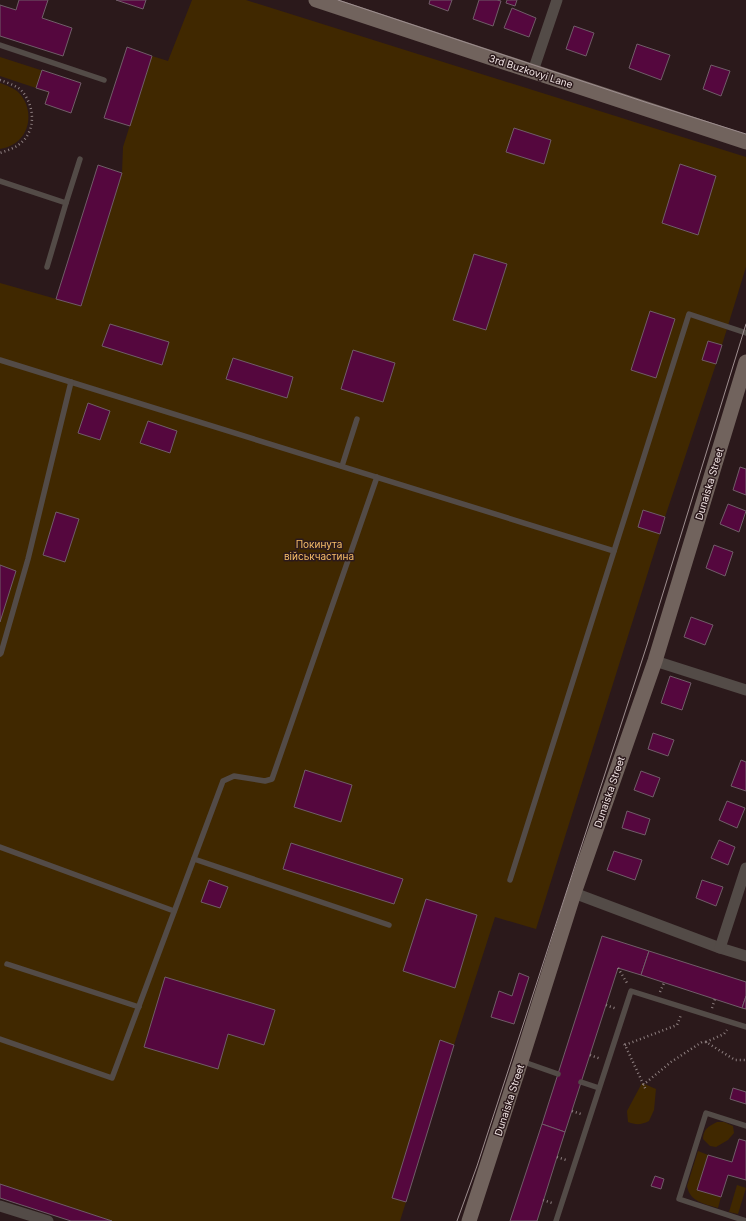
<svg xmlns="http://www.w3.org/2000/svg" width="746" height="1221" viewBox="0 0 746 1221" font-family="Inter,sans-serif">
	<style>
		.green { fill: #402800 }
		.building { fill: #55073e; stroke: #705d68 }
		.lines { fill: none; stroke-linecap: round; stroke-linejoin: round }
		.path { stroke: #8f8081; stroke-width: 2.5; stroke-dasharray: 1 3; stroke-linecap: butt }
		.lane { stroke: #534b47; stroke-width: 5.5 }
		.street { stroke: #534b47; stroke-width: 11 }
		.secondary { stroke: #71635d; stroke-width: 15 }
		.tram { stroke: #9d8e8f; stroke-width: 1 }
		.labels { text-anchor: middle; stroke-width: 3; stroke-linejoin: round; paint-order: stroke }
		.street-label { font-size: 10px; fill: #efe2e2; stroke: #2b191b }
		.park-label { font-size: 10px; fill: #f6bc68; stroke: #2b191b }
	</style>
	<rect width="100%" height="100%" fill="#2b191b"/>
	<g class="green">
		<polygon points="192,0 246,0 746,157 746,267 722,345 708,341 703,360 716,364 665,517 644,510 638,527 660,534 536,929 495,917 454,1045 440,1040 392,1198 406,1202 400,1221 112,1221 0,1184 0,283 81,306 122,173 123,147 152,56 168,61"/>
		<polygon points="0,57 81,83 71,113 45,104 48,92 0,76"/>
		<path d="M 0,83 C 6,85 13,88 17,91 C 34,106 32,135 12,145 C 9,147 4,148 0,149 Z"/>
		<path d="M 642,1083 L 656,1089 L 654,1110 L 649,1121 C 641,1125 636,1125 628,1122 L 627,1111 Z"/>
		<path d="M 717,1122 L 724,1122 L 733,1126 L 734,1133 L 728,1140 L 716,1147 L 710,1146 L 703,1139 C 703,1129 709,1126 717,1122 Z"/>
		<path d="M 698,1151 L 708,1155 L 697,1190 L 721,1197 L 718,1208 C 705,1204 690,1202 687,1186 Z"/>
		<polygon points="737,1185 746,1188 738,1214 729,1212"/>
	</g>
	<g class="building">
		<polygon points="19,0 48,0 42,18 72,28 63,56 0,36 0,5 16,10"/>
		<polygon points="116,0 146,0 143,9"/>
		<polygon points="430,0 452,0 448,11 429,4"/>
		<polygon points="479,0 497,0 501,1 493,26 473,19"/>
		<polygon points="507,0 517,0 515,6 506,3"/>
		<polygon points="512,8 536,18 529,37 504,28"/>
		<polygon points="574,26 594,33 586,56 566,49"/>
		<polygon points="637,44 670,55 661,80 629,68"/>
		<polygon points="127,47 152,56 130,126 104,118"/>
		<polygon points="711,65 730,71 721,96 703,89"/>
		<polygon points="42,70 81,83 71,113 45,104 49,92 36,88"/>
		<polygon points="514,128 551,140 544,164 506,152"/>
		<polygon points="680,164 716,176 698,235 662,223"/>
		<polygon points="98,165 122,173 81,306 56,299"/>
		<polygon points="474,254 507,264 486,330 453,320"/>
		<polygon points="650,311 675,319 656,378 631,370"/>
		<polygon points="110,324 169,342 162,365 102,346"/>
		<polygon points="708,341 722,345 716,364 702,360"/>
		<polygon points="353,350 395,363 383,402 341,389"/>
		<polygon points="233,358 293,377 287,398 226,379"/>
		<polygon points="88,403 110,411 100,440 78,433"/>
		<polygon points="148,421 177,431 170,453 140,443"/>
		<polygon points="740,467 746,469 746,495 733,490"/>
		<polygon points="728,504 746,511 739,532 720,524"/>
		<polygon points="643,510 665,517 660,534 638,527"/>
		<polygon points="56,512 79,519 65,562 43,555"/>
		<polygon points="714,545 733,552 725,576 706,568"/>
		<polygon points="0,565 16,571 0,622"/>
		<polygon points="691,617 713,625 705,645 684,637"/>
		<polygon points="670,676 691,683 682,710 661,703"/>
		<polygon points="653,733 674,740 668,756 648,749"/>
		<polygon points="741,760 746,762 746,791 731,786"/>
		<polygon points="305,770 352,785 341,822 294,807"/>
		<polygon points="641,771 660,778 653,797 634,790"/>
		<polygon points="727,801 745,808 737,828 719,820"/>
		<polygon points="627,811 650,819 645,835 622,828"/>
		<polygon points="719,840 735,847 728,865 711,858"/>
		<polygon points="291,843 403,879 394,904 283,869"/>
		<polygon points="614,851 642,860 635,880 607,870"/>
		<polygon points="209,880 228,887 220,908 201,902"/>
		<polygon points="702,880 723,887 716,906 696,898"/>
		<polygon points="426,899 477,915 455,988 403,971"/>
		<polygon points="602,936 649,951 641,975 618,968 565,1132 542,1124"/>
		<polygon points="649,951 746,982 746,996 742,1008 641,975"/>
		<polygon points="519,973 529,977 514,1024 491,1017 499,991 512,996"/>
		<polygon points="165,977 275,1010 264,1045 228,1034 218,1069 144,1047"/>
		<polygon points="746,996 746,1009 742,1008"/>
		<polygon points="440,1040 454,1045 406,1202 392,1198"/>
		<polygon points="733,1088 746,1092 746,1104 730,1099"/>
		<polygon points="542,1124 565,1132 557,1157 537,1221 510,1221"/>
		<polygon points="739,1139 746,1141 746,1180 728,1175 721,1197 697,1190 708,1155 732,1162"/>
		<polygon points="655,1176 664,1179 661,1189 651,1186"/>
		<polygon points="0,1184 112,1221 71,1221 0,1198"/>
	</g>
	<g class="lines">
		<g class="path">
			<path d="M 0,80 C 6,82 14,85 20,89 C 33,102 37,125 24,140 C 18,147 9,150 0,153"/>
			<polyline points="618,968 627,983"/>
			<polyline points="660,992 664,983"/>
			<polyline points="606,1005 617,1009"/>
			<polyline points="712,1008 715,999"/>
			<polyline points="706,1042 724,1034 727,1030"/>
			<polyline points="624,1044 625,1045 646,1090"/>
			<polyline points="625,1045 677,1025 681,1015"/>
			<polyline points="590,1055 601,1059"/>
			<polyline points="643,1085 671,1062 702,1042 706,1042 735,1060 746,1060"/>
			<polyline points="572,1111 581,1114"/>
			<polyline points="557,1157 566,1160"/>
			<polyline points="543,1200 552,1203"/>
		</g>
		<g class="lane">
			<polyline points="0,45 104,80"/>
			<polyline points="0,181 66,203"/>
			<polyline points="47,267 66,203 80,159"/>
			<polyline points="0,360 614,551"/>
			<polyline points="342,466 357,419"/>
			<polyline points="0,654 1,653 28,559 71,382"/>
			<polyline points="0,847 174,911"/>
			<polyline points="194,859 389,925"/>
			<polyline points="510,880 689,314 746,333"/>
			<polyline points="7,964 139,1007"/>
			<polyline points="0,1039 112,1078 223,781 234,776 265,781 272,779 377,477"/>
			<polyline points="521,1061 558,1074"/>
			<polyline points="581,1082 599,1088"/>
			<polyline points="746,1126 706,1113 679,1199 746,1221"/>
			<polyline points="556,1221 631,991 746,1027"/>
		</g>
		<g class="street">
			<polyline points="533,71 557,0"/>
			<polyline points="655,661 746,690"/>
			<polyline points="574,893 720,948 746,956"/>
			<polyline points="720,948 746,868"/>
			<polyline points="0,1206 48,1221"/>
		</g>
		<g class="secondary">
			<polyline points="316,0 746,142"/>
			<polyline points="469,1221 521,1061 574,893 655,661 746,362"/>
		</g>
		<g class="tram">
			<polyline points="338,0 648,103 746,134"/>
			<polyline points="457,1221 477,1166 647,645 746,324"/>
		</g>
	</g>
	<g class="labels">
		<g class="street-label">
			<text transform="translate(531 71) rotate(18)" y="4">3rd Buzkovyi Lane</text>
			<text transform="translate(709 484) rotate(-73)" y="4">Dunaiska Street</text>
			<text transform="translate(609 792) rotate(-71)" y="4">Dunaiska Street</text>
			<text transform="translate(509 1100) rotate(-72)" y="4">Dunaiska Street</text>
		</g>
		<g class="park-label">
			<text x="319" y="548">Покинута<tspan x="319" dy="12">військчастина</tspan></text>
		</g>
	</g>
</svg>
